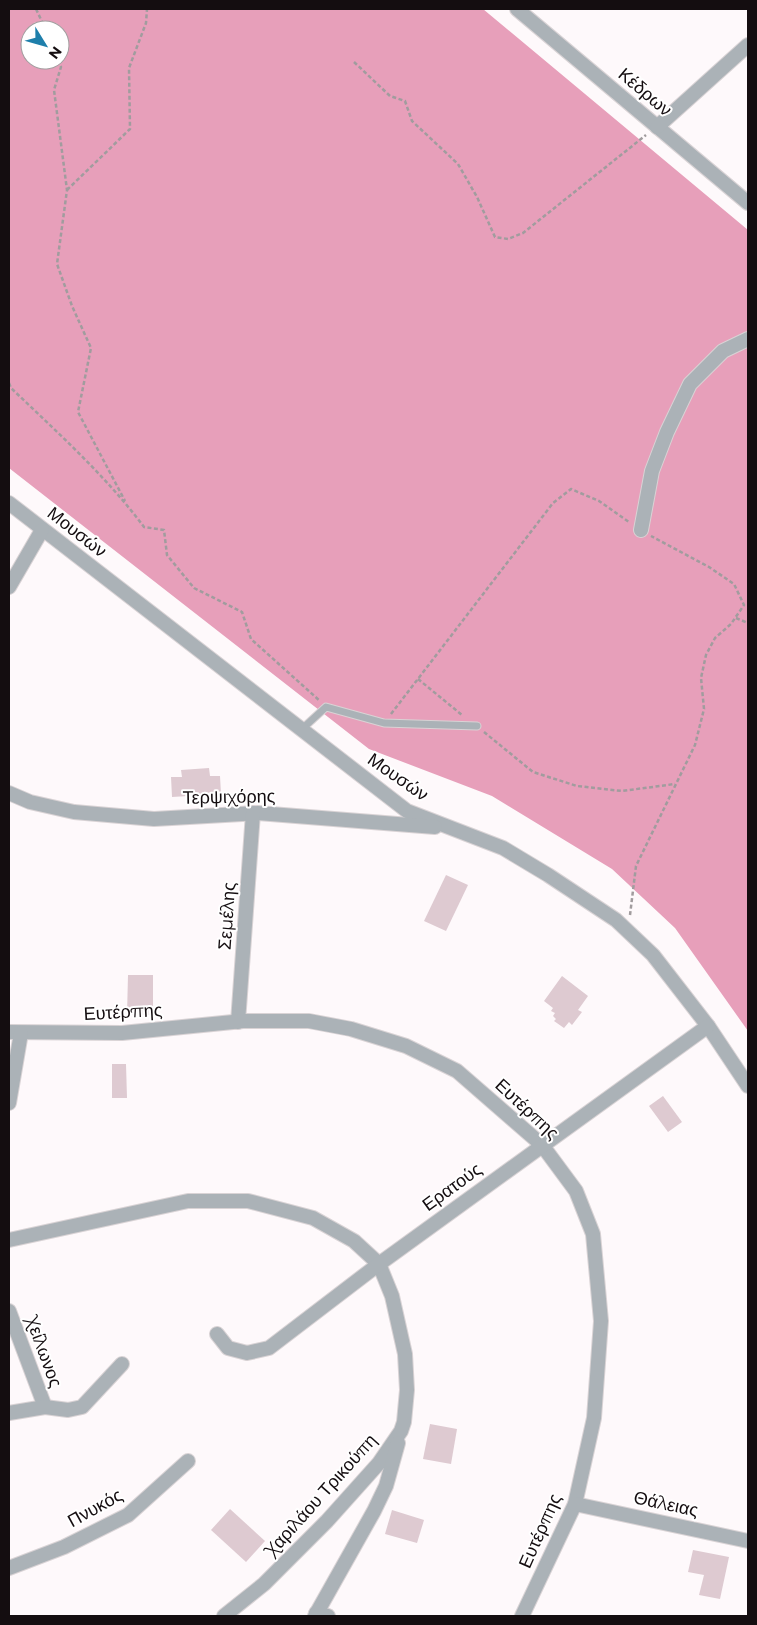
<svg xmlns="http://www.w3.org/2000/svg" width="757" height="1625" viewBox="0 0 757 1625" font-family="Montserrat,sans-serif">
	<style>
		.forest { fill: #e79fba; fill-rule: evenodd }
		.building { fill: #decad1 }
		.lines { fill: none; stroke-linecap: round; stroke-linejoin: round }
		.lane-casing { stroke: #d9d3d5; stroke-width: 9 }
		.street-casing { stroke: #d9d3d5; stroke-width: 16 }
		.path { stroke: #a19c9e; stroke-width: 2.5; stroke-dasharray: 4 2.5; stroke-linecap: butt }
		.lane { stroke: #abb2b7; stroke-width: 7 }
		.street { stroke: #abb2b7; stroke-width: 14 }
		.labels { text-anchor: middle; stroke-width: 4; stroke-linejoin: round; paint-order: stroke }
		.street-label { font-size: 18px; fill: #140d10; stroke: #fff }
	</style>
	<rect width="100%" height="100%" fill="#fef9fb"/>
	<path class="forest" d="M 9,9 L 483,9 L 748,230 L 748,1031 L 675,928 L 612,869 L 492,796 L 369,749 L 9,468 ZM 30,30 L 60,30 L 60,60 L 30,60 Z"/>
	<g class="building">
		<polygon points="209,768 210,776 220,776 221,794 172,797 171,777 182,777 181,770"/>
		<polygon points="446,875 468,885 446,931 424,921"/>
		<polygon points="128,975 153,975 153,1015 127,1015"/>
		<polygon points="562,976 588,996 578,1010 582,1012 572,1025 569,1022 564,1028 554,1021 556,1019 553,1016 555,1013 551,1011 553,1008 544,1001"/>
		<polygon points="112,1064 126,1064 127,1098 112,1098"/>
		<polygon points="663,1096 682,1122 668,1132 649,1106"/>
		<polygon points="430,1424 457,1429 451,1464 423,1459"/>
		<polygon points="230,1509 265,1541 246,1562 211,1530"/>
		<polygon points="392,1510 424,1520 417,1543 385,1534"/>
		<polygon points="693,1550 729,1557 720,1599 699,1595 704,1575 688,1572"/>
	</g>
	<g class="lines">
		<g class="lane-casing">
			<polyline id="lane" points="302,729 326,707 384,723 477,726"/>
		</g>
		<g class="street-casing">
			<g id="street">
				<polyline points="517,9 748,203"/>
				<polyline points="657,127 748,45"/>
				<polyline points="9,503 407,811 503,848 548,875 616,920 653,955 708,1026 748,1086"/>
				<polyline points="641,530 652,471 667,432 690,384 723,351 748,339"/>
				<polyline points="9,587 42,530"/>
				<polyline points="9,793 30,802 74,812 154,819 258,813 435,827"/>
				<polyline points="238,1022 253,813"/>
				<polyline points="9,1032 122,1033 243,1021 309,1021 351,1029 406,1046 457,1071 542,1145 576,1191 593,1234 601,1321 594,1418 575,1504 522,1616"/>
				<polyline points="9,1103 21,1033"/>
				<polyline points="9,1240 188,1201 248,1201 313,1218 354,1241 379,1264 392,1296 405,1354 407,1390 404,1422 401,1431 379,1463 327,1521 264,1584 224,1616"/>
				<polyline points="9,1311 45,1407"/>
				<polyline points="217,1334 228,1348 247,1353 269,1348 379,1264 708,1026"/>
				<polyline points="9,1413 45,1407 68,1410 82,1407 122,1364"/>
				<polyline points="575,1504 748,1541"/>
				<polyline points="9,1568 64,1547 128,1515 188,1461"/>
				<polyline points="316,1613 328,1616"/>
				<polyline points="315,1616 374,1511 386,1486 398,1443"/>
			</g>
		</g>
		<g class="path">
			<polyline points="36,9 46,30"/>
			<polyline points="58,60 61,67 54,90 67,190 57,264 72,306 91,348 78,412 125,501"/>
			<polyline points="354,62 390,96 405,101 412,121 458,164 477,197 495,237 508,239 523,233 646,135"/>
			<polyline points="67,190 130,129 129,68 146,23 147,9"/>
			<path d="M 9,383 L 11,388 C 57,432 106,476 144,527 L 164,530 L 167,555 L 194,588 L 242,612 L 251,639 L 320,701"/>
			<polyline points="736,618 748,623"/>
			<polyline points="418,679 462,715"/>
			<polyline points="391,714 553,503 571,489 599,501 629,522"/>
			<polyline points="484,732 533,772 577,786 622,791 675,784"/>
			<polyline points="630,915 636,866 695,745 704,709 701,678 706,655 715,638 731,624 744,605 734,584 709,567 651,536"/>
		</g>
		<use href="#lane" class="lane"/>
		<use href="#street" class="street"/>
	</g>
	<g class="labels">
		<g class="street-label">
			<text transform="translate(645 92) rotate(40)" y="6">Κέδρων</text>
			<text transform="translate(77 532) rotate(38)" y="6">Μουσών</text>
			<text transform="translate(398 777) rotate(35)" y="6">Μουσών</text>
			<text transform="translate(229 797) rotate(-1)" y="6">Τερψιχόρης</text>
			<text transform="translate(227 916) rotate(-86)" y="6">Σεμέλης</text>
			<text transform="translate(123 1012) rotate(-3)" y="6">Ευτέρπης</text>
			<text transform="translate(527 1109) rotate(43)" y="6">Ευτέρπης</text>
			<text transform="translate(452 1187) rotate(-36)" y="6">Ερατούς</text>
			<text transform="translate(44 1352) rotate(70)" y="6">Χείλωνος</text>
			<text transform="translate(321 1495) rotate(-48)" y="6">Χαριλάου Τρικούπη</text>
			<text transform="translate(666 1504) rotate(12)" y="6">Θάλειας</text>
			<text transform="translate(95 1508) rotate(-29)" y="6">Πνυκός</text>
			<text transform="translate(540 1531) rotate(-66)" y="6">Ευτέρπης</text>
		</g>
	</g>
	<rect width="757" height="1625" fill="none" stroke="#140d10" stroke-width="20"/>
	<g transform="translate(45 45) rotate(127)"><circle r="24" fill="#ffffff" stroke="#a19e9f"/>
	<path d="M0-4L9 19L0 12L-9 19Z" fill="#1e7fab"/>
	<text y="-8" font-size="14" font-weight="bold" text-anchor="middle" fill="#140d10">N</text>
	</g>
</svg>
